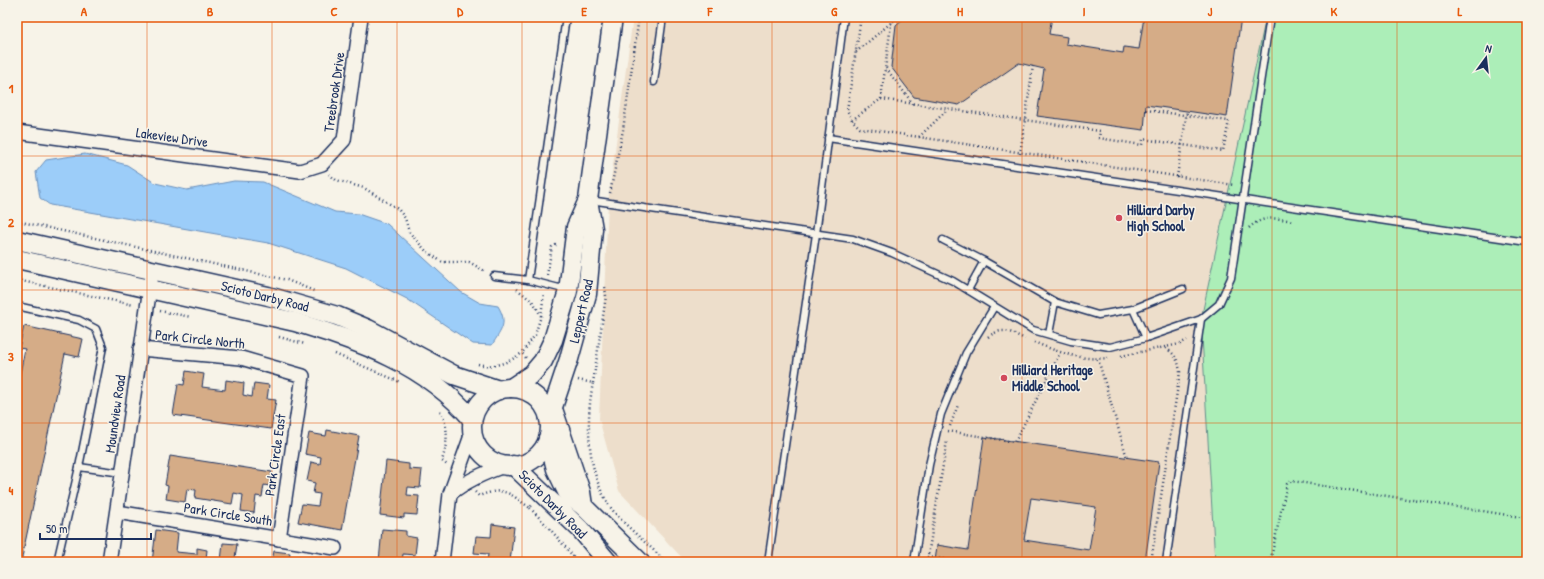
<svg xmlns="http://www.w3.org/2000/svg" width="1544" height="579" viewBox="0 0 1544 579" font-family="'Patrick Hand',sans-serif">
	<style>
		.built { fill: #eddecb }
		.green { fill: #aceeb8; stroke: #648e8b }
		.water { fill: #9ccdf9; stroke: #688ebb }
		.building { fill: #d5ac87; stroke: #1b2f5e; fill-rule: evenodd }
		.lines { fill: none; stroke-linecap: round; stroke-linejoin: round }
		.service-casing { stroke: #1b2f5e; stroke-width: 9 }
		.minor-casing { stroke: #1b2f5e; stroke-width: 16 }
		.secondary-casing { stroke: #1b2f5e; stroke-width: 21 }
		.path { stroke: #1b2f5e; stroke-width: 2.5; stroke-dasharray: 1 3; stroke-linecap: butt }
		.service { stroke: #f7f3e8; stroke-width: 6 }
		.minor { stroke: #f7f3e8; stroke-width: 13 }
		.secondary { stroke: #f7f3e8; stroke-width: 18 }
		.grid { fill: none; stroke: #e8590c; stroke-width: 1; stroke-opacity: 0.55 }
		.poi-dot { fill: #d1495b; stroke: #f7f3e8; stroke-width: 1.5 }
		.labels { text-anchor: middle; stroke-width: 3; stroke-linejoin: round; paint-order: stroke }
		.street-label { font-size: 14px; fill: #1b2f5e; stroke: #f7f3e8 }
		.poi-label { font-size: 14px; font-weight: bold; fill: #1b2f5e; stroke: #f7f3e8; text-anchor: start }
		.neatline { fill: none; stroke: #e8590c; stroke-width: 1.5 }
		.grid-label { font-size: 13px; text-anchor: middle; font-weight: bold; fill: #e8590c }
	</style>
	<rect width="100%" height="100%" fill="#f7f3e8"/>
	<filter id="ink" filterUnits="userSpaceOnUse"><feTurbulence type="fractalNoise" baseFrequency=".025" numOctaves="2"/><feDisplacementMap in="SourceGraphic" scale="8" xChannelSelector="R" yChannelSelector="G"/><feConvolveMatrix kernelMatrix="1 2 1 2 8 2 1 2 1" color-interpolation-filters="sRGB"/></filter>
	<g filter="url(#ink)">
		<polygon class="built" points="633,17 1527,17 1527,562 686,562 619,491 599,419 608,202"/>
		<polygon class="green" points="1266,17 1527,17 1527,562 1215,562 1201,319"/>
		<path class="water" d="M 85,154 L 127,165 L 155,183 L 187,190 L 234,181 L 263,182 L 335,212 L 358,214 L 387,224 L 461,292 L 480,303 L 498,306 C 508,323 502,329 492,345 L 473,344 L 407,299 L 346,268 L 268,243 L 50,205 L 40,198 L 36,172 L 46,160 Z"/>
		<g class="building">
			<polygon points="905,17 1052,17 1049,34 1067,37 1066,44 1123,53 1124,47 1139,49 1144,17 1241,17 1227,117 1146,105 1144,130 1037,116 1044,69 1019,63 959,105 914,97 891,67 896,25"/>
			<polygon points="24,326 83,339 79,357 65,354 21,562 17,562 17,388 25,349 19,348"/>
			<polygon points="186,371 204,374 202,387 225,390 226,380 244,383 243,395 252,397 254,383 269,385 267,399 276,400 271,429 173,415 178,384 184,385"/>
			<polygon points="327,430 359,436 342,530 298,522 302,504 318,506 320,494 313,493 315,483 307,481 311,462 320,464 321,457 305,454 309,433 326,436"/>
			<path d="M 984,437 L 1159,462 L 1145,562 L 935,562 L 937,545 L 968,550 ZM 1031,498 L 1096,507 L 1089,550 L 1024,540 Z"/>
			<polygon points="170,456 272,472 269,486 264,485 262,497 256,496 254,513 241,511 243,495 234,493 232,504 195,498 196,490 187,489 185,502 166,499 168,486 165,485"/>
			<polygon points="386,461 409,464 409,469 422,470 420,488 408,487 407,495 419,496 417,515 404,514 404,518 380,515"/>
			<polygon points="492,524 514,527 510,562 487,562 488,554 474,553 476,536 491,537"/>
			<polygon points="382,529 406,531 406,536 417,538 415,555 403,554 402,562 379,562"/>
			<polygon points="156,530 178,533 176,552 197,554 197,548 207,550 206,559 221,561 223,543 237,544 235,558 240,558 240,562 152,562"/>
			<polygon points="1525,540 1527,541 1527,562 1522,562"/>
			<polygon points="274,551 290,553 288,562 272,562"/>
			<polygon points="321,559 337,561 337,562 321,562"/>
		</g>
		<g class="lines">
			<g class="service-casing">
				<g id="service">
					<polyline points="654,82 663,17"/>
					<polyline points="828,138 1527,242"/>
					<polyline points="590,200 853,239 892,253 953,281 1033,330 1071,341 1110,347 1146,338 1201,319 1219,304 1231,278 1270,17"/>
					<polyline points="943,240 984,261 1055,302 1098,315 1133,309 1183,289"/>
					<polyline points="494,276 528,280 567,290"/>
					<polyline points="528,280 566,17"/>
					<polyline points="968,290 984,261"/>
					<polyline points="17,306 79,320 96,329 103,347 79,467 57,562"/>
					<polyline points="1133,309 1146,338"/>
					<polyline points="1049,334 1055,302"/>
					<polyline points="79,467 122,473"/>
					<polyline points="768,562 816,234 844,17"/>
					<polyline points="914,562 929,465 941,414 966,353 994,307"/>
					<polyline points="1166,562 1201,319"/>
				</g>
			</g>
			<g class="minor-casing">
				<g id="minor">
					<polyline points="17,132 300,171 322,164 344,140 361,17"/>
					<polyline points="140,349 241,358 303,376 279,539"/>
					<path d="M 450,494 C 467,480 486,472 507,465"/>
					<polyline points="117,512 335,548"/>
					<polyline points="109,562 151,281"/>
					<polyline points="442,562 450,494 472,433"/>
				</g>
			</g>
			<g class="secondary-casing">
				<g id="secondary">
					<polyline points="17,240 268,296 337,316 368,329 454,375 499,390"/>
					<path d="M 17,259 L 295,322 C 363,343 424,363 472,419"/>
					<polyline points="511,388 532,374 543,361 553,340 568,291 576,227 588,200 613,17"/>
					<circle cx="511" cy="427" r="39"/>
					<polyline points="554,412 581,492 583,506"/>
					<polyline points="549,419 569,359 587,294 593,229 588,200"/>
					<polyline points="548,438 556,469 569,496 583,506 640,562"/>
					<polyline points="513,465 580,529 608,562"/>
				</g>
			</g>
			<g class="path">
				<polyline points="861,17 847,110 852,120 860,128 1234,185"/>
				<polyline points="856,52 898,17"/>
				<polyline points="886,68 913,104"/>
				<polyline points="881,99 892,17"/>
				<polyline points="852,120 881,99 1100,131 1099,138 1142,145 1143,139 1223,151 1229,121 1146,110"/>
				<polyline points="919,137 947,110"/>
				<polyline points="1020,154 1033,66"/>
				<polyline points="329,174 336,180 364,188 398,209 405,218 409,232 426,251 442,262 469,262 485,271"/>
				<polyline points="1177,177 1187,111"/>
				<polyline points="610,193 623,130 639,17"/>
				<polyline points="17,221 287,280 314,291"/>
				<path d="M 1249,228 C 1263,215 1275,218 1293,221"/>
				<polyline points="547,275 552,247 558,244"/>
				<polyline points="17,280 134,305"/>
				<polyline points="517,289 534,303 541,316 535,335 522,353 526,358"/>
				<polyline points="160,311 191,317"/>
				<polyline points="541,316 544,293"/>
				<polyline points="279,337 305,344"/>
				<path d="M 988,337 C 1003,326 1010,332 1025,339"/>
				<path d="M 1034,342 C 1057,352 1083,361 1108,358"/>
				<polyline points="335,354 400,382"/>
				<polyline points="1121,356 1180,344 1187,340"/>
				<polyline points="1098,359 1127,458"/>
				<path d="M 478,364 C 495,368 508,363 522,353"/>
				<path d="M 578,380 L 593,383 C 585,424 587,480 615,513 C 630,530 650,546 666,562"/>
				<polyline points="593,383 606,296 605,287"/>
				<path d="M 440,411 C 450,428 447,443 442,461 L 447,465"/>
				<polyline points="950,426 958,405"/>
				<polyline points="948,431 1015,442 1060,353"/>
				<path d="M 475,492 L 479,496 C 505,486 509,493 530,508 L 532,505"/>
				<polyline points="530,508 550,529 578,562"/>
				<polyline points="927,557 943,559 942,562"/>
				<polyline points="927,562 947,441"/>
				<path d="M 1151,562 L 1180,372 C 1178,359 1175,353 1163,347"/>
				<polyline points="1268,562 1272,553 1287,484 1292,481 1527,518"/>
			</g>
			<use href="#service" class="service"/>
			<use href="#minor" class="minor"/>
			<use href="#secondary" class="secondary"/>
		</g>
	</g>
	<path class="grid" d="M 147,17 L 147,562M 272,17 L 272,562M 397,17 L 397,562M 522,17 L 522,562M 647,17 L 647,562M 772,17 L 772,562M 897,17 L 897,562M 1022,17 L 1022,562M 1147,17 L 1147,562M 1272,17 L 1272,562M 1397,17 L 1397,562M 17,156 L 1527,156M 17,290 L 1527,290M 17,423 L 1527,423"/>
	<g class="poi-dot">
		<circle cx="1119" cy="218" r="4"/>
		<circle cx="1004" cy="378" r="4"/>
	</g>
	<g class="labels">
		<g class="street-label">
			<text transform="translate(334 92) rotate(-82)" y="5">Treebrook Drive</text>
			<text transform="translate(172 137) rotate(8)" y="5">Lakeview Drive</text>
			<text transform="translate(265 296) rotate(14)" y="5">Scioto Darby Road</text>
			<text transform="translate(581 311) rotate(-77)" y="5">Leppert Road</text>
			<text transform="translate(200 339) rotate(6)" y="5">Park Circle North</text>
			<text transform="translate(115 414) rotate(-82)" y="5">Moundview Road</text>
			<text transform="translate(275 455) rotate(-82)" y="5">Park Circle East</text>
			<text transform="translate(553 504) rotate(45)" y="5">Scioto Darby Road</text>
			<text transform="translate(228 514) rotate(9)" y="5">Park Circle South</text>
		</g>
		<g class="poi-label">
			<text x="1127" y="215">Hilliard Darby<tspan x="1127" dy="16">High School</tspan></text>
			<text x="1012" y="375">Hilliard Heritage<tspan x="1012" dy="16">Middle School</tspan></text>
		</g>
	</g>
	<rect width="1544" height="579" fill="none" stroke="#f7f3e8" stroke-width="44"/>
	<g transform="translate(1486 58) rotate(15)" stroke="#f7f3e8" stroke-width="3" paint-order="stroke">
	<path d="M0-3L7 15L0 10L-7 15Z" fill="#1b2f5e"/>
	<text y="-6" font-size="11" font-weight="bold" text-anchor="middle" fill="#1b2f5e">N</text>
	</g>
	<path d="M40 533v6h111v-6" fill="none" stroke="#1b2f5e" stroke-width="2"/>
	<text x="46" y="533" font-size="12" fill="#1b2f5e" stroke="#f7f3e8" stroke-width="3" paint-order="stroke">50 m</text>
	<rect x="22" y="22" width="1500" height="535" class="neatline"/>
	<g class="grid-label">
		<text x="84" y="16">A</text>
		<text x="210" y="16">B</text>
		<text x="334" y="16">C</text>
		<text x="460" y="16">D</text>
		<text x="584" y="16">E</text>
		<text x="710" y="16">F</text>
		<text x="834" y="16">G</text>
		<text x="960" y="16">H</text>
		<text x="1084" y="16">I</text>
		<text x="1210" y="16">J</text>
		<text x="1334" y="16">K</text>
		<text x="1460" y="16">L</text>
		<text x="11" y="93">1</text>
		<text x="11" y="227">2</text>
		<text x="11" y="361">3</text>
		<text x="11" y="495">4</text>
	</g>
</svg>
